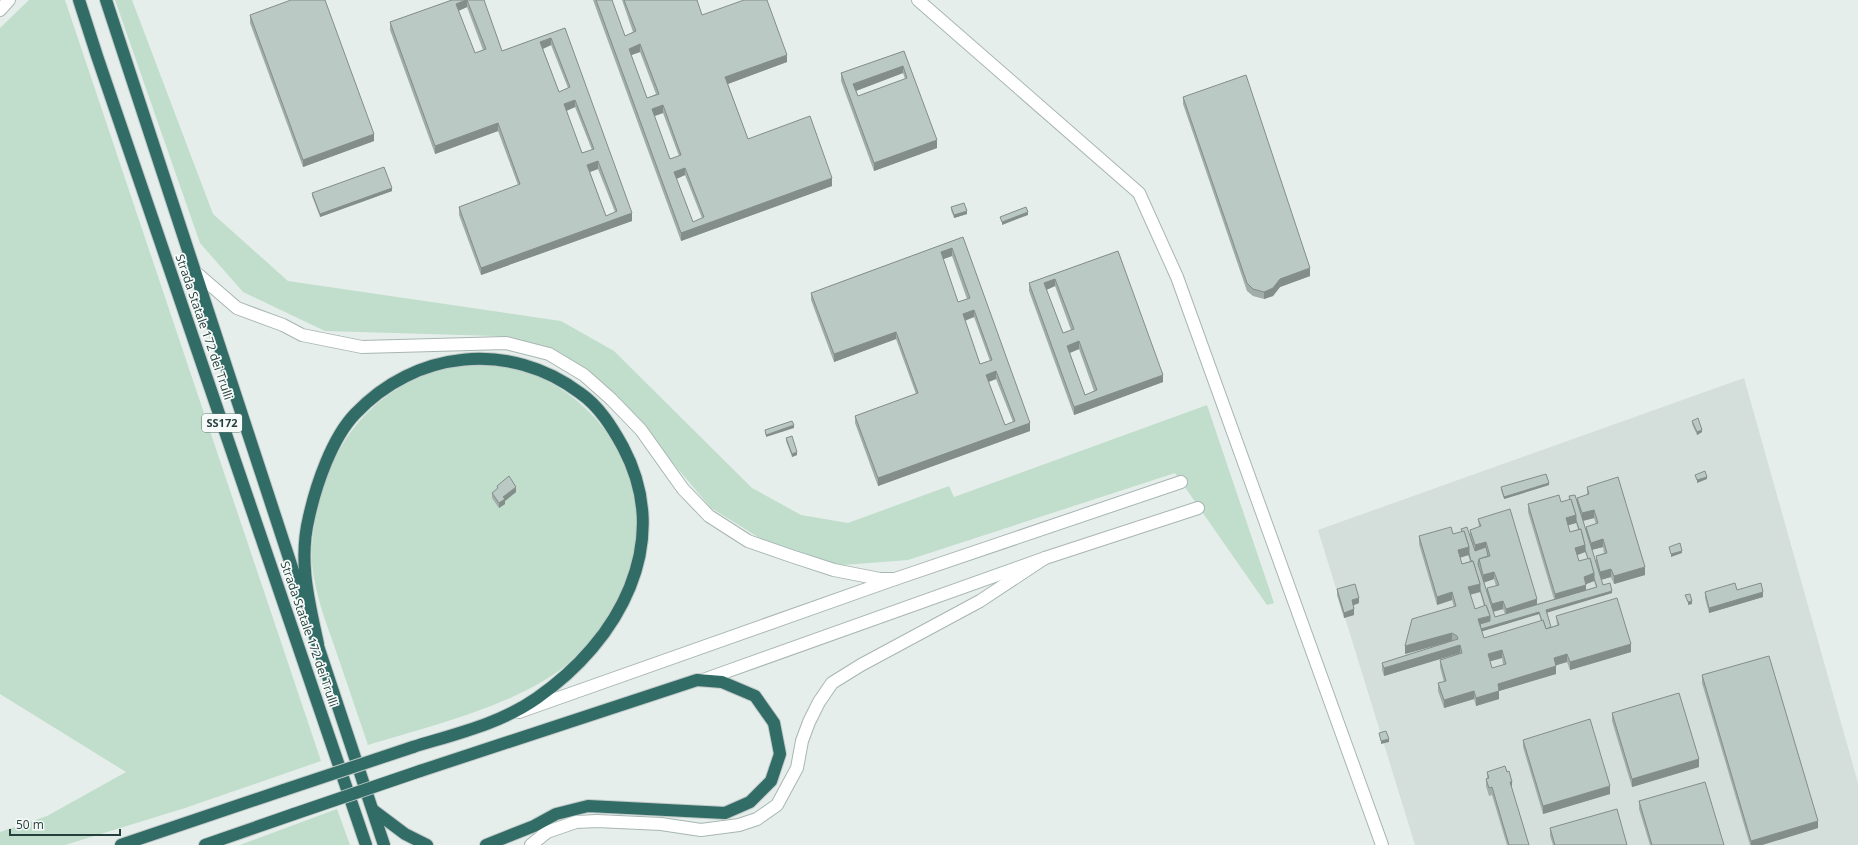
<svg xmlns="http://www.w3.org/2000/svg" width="1858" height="845" viewBox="0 0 1858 845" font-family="'Open Sans',sans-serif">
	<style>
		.built { fill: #d4dedb }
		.green { fill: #c0decb }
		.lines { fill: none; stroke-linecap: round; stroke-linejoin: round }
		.minor-casing { stroke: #a8b6b3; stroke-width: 14 }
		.highway-casing { stroke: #c2cac8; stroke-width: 14 }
		.minor { stroke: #fff; stroke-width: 12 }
		.highway { stroke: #316c66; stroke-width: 12 }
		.highway-bridge-casing { stroke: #c2cac8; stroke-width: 14; stroke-linecap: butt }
		.highway-bridge { stroke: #316c66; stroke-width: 12 }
		.wall { fill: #a1ada9; fill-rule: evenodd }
		.shaded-wall { fill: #838d8a }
		.building { fill: #bbc9c5; stroke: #838d8a; fill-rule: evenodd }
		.labels { text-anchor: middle; stroke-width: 3.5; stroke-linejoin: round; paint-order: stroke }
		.shield { fill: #f6faf9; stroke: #647875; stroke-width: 1 }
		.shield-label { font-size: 11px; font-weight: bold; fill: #25403c }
		.street-label { font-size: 12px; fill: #25403c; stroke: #f6faf9 }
	</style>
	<rect width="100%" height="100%" fill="#e6eeeb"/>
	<polygon class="built" points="1744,378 1858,783 1858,845 1415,845 1318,530"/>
	<g class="green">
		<polygon points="29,0 65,0 321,761 185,808 65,845 0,845 0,832 47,816 126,772 0,694 0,28"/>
		<polygon points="115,0 132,0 213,214 288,281 561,321 614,351 752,488 801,515 848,523 949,486 954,497 1207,405 1274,603 1267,605 1175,473 908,560 843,565 784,553 711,508 610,389 561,353 496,336 325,331 243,292 200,243"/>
		<path d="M 468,365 C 485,365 502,365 519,370 C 551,378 585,403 604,429 C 661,507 640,598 571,661 C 523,704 430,726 368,745 C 357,713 346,680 335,648 C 327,625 318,602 314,578 C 309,554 313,527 319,503 C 334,440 373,392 435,371 C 446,367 458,367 468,365 Z"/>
		<polygon points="337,809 350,845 240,845"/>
	</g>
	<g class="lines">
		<g class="minor-casing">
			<g id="minor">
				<polyline points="918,0 1139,193 1177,277 1382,845"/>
				<polyline points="0,10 9,0"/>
				<polyline points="193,270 237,308 283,325 302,335 362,347 506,343 549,354 584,375 611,399 641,430 683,489 709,516 748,541 791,556 834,570 880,579 895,579"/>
				<polyline points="703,680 1045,558 1198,508"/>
				<polyline points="519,712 895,579 1181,482"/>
				<polyline points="531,845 547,832 576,822 597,821 661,824 701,830 739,825 757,819 777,805 797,768 802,741 809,722 819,702 832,683 861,665 980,601 1045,558"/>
			</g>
		</g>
		<g class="highway-casing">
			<g id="highway">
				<polyline points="79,0 97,56 366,845"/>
				<polyline points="106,0 303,601"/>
				<polyline points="315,637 384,845"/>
				<path d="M 318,644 C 309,602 298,561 309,517 C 316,485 332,438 355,414 C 415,350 510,340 580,393 C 599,406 612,427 623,447 C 674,543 619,641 537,698 C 500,724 455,734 413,747"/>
				<polyline points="420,771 697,680 722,682 755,696 774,723 780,754 771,781 750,802 725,813 588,806 556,814 534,826 486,845"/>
				<polyline points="373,810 405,834 427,845"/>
				<polyline points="121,845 284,790"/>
				<polyline points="205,845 294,814"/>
			</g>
		</g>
		<use href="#minor" class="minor"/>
		<use href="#highway" class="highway"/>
		<g class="highway-bridge-casing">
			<g id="highway-bridge">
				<polyline points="284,790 413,747"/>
				<polyline points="294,814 420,771"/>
			</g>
		</g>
		<use href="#highway-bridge" class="highway-bridge"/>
	</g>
	<g class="wall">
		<path d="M 452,0 L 484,0 L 502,51 L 565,28 L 632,221 L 481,275 L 459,215 L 459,207 L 518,185 L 498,131 L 435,154 L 390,30 L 390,22 ZM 467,7 L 483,50 L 475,53 L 458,11 ZM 551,45 L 568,88 L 559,92 L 543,49 ZM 575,107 L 592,150 L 582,153 L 566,111 ZM 598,169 L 615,212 L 606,216 L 590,172 Z"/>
		<path d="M 593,0 L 612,0 L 625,36 L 633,32 L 622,0 L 697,0 L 702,15 L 787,62 L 728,84 L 748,139 L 832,186 L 681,241 ZM 640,52 L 656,94 L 647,98 L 631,55 ZM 663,113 L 679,156 L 670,159 L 654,116 ZM 685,175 L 702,218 L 693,222 L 676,179 Z"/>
		<polygon points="250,15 374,141 303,167 250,23"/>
		<path d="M 904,51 L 937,148 L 874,171 L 841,81 L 841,73 ZM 903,73 L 905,79 L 858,96 L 856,91 Z"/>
		<polygon points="1183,97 1310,276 1280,287 1273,296 1264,299 1253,296 1247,291 1183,104"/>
		<polygon points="392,191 320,217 312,196 312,193"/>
		<polygon points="951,207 967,214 954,218 951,210"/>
		<path d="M 963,237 L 1030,431 L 878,486 L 855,423 L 855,416 L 916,394 L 896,339 L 834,362 L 811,300 L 811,293 ZM 952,256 L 967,299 L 958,302 L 943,259 ZM 974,317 L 990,361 L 980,364 L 965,321 ZM 996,379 L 1013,422 L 1005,425 L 988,382 Z"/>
		<path d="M 1118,251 L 1163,382 L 1074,415 L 1029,291 L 1029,283 ZM 1055,286 L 1071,330 L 1063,333 L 1046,290 ZM 1079,349 L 1094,391 L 1085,395 L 1070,353 Z"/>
		<polygon points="1692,421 1702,432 1697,435 1692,424"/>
		<polygon points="786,438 797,455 792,457 786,441"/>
		<polygon points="1549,485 1504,499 1501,490 1501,487"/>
		<polygon points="497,486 516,492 505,501 505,504 499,508 492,498 492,493 497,489"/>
		<path d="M 1587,487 L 1645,575 L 1614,584 L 1611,577 L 1601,580 L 1603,585 L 1612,593 L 1547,612 L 1551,627 L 1557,625 L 1556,616 L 1631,652 L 1570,670 L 1567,662 L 1556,665 L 1556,674 L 1499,691 L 1499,699 L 1476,706 L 1474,699 L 1444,708 L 1438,691 L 1438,683 L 1444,682 L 1440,667 L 1440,660 L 1460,653 L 1384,676 L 1382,670 L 1382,663 L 1452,641 L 1405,654 L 1454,607 L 1452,600 L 1437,605 L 1419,544 L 1419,536 L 1453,534 L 1461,532 L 1461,529 L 1470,534 L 1470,530 L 1479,527 L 1478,519 L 1537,604 L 1554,599 L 1528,512 L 1528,504 L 1561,502 L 1569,500 L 1569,496 L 1577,503 L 1577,498 L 1587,495 ZM 1594,518 L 1596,524 L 1586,527 L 1586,532 L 1583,521 ZM 1576,523 L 1578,529 L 1570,532 L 1568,525 ZM 1603,547 L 1604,553 L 1596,556 L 1596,562 L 1592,550 ZM 1585,552 L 1588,559 L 1579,561 L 1577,555 ZM 1468,555 L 1470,561 L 1462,564 L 1460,558 ZM 1494,579 L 1496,586 L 1487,588 L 1487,592 L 1484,582 ZM 1594,581 L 1596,587 L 1586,590 L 1586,584 ZM 1480,592 L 1484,606 L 1475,609 L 1470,595 ZM 1503,609 L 1505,614 L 1495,617 L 1493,612 ZM 1539,614 L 1541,621 L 1484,638 L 1482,631 ZM 1502,658 L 1503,665 L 1492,668 L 1490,661 Z"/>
		<polygon points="1337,589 1359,603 1353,605 1354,615 1344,618 1337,595"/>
		<polygon points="1737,590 1763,597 1709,613 1705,598 1705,592"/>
		<polygon points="1702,675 1818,828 1762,845 1750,845 1702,683"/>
		<polygon points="1612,713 1699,767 1632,787 1612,721"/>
		<polygon points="1523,740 1610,794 1543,814 1523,747"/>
		<polygon points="1487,772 1512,789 1529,845 1507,845 1492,795 1489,796 1486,786 1486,779 1487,778"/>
		<polygon points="1639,801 1724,845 1650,845 1639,809"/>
		<polygon points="1550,828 1627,845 1553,845 1550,836"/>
	</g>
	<g class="shaded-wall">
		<polygon points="466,0 467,0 467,7 456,12 456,4"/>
		<polygon points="551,38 551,45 540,50 540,42"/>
		<polygon points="640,44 640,52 629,56 629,49"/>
		<polygon points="787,55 787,62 725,85 725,77"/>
		<polygon points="903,66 903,73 853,92 853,84"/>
		<polygon points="575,100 575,107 564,112 564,104"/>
		<polygon points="663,105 663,113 652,117 652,109"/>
		<polygon points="498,123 498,131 435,154 435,146"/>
		<polygon points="374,134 374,141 303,167 303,160"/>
		<polygon points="937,140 937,148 874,171 874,163"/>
		<polygon points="598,161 598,169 587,173 587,165"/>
		<polygon points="685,168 685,175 674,180 674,172"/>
		<polygon points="832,178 832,186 681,241 681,233"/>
		<polygon points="392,188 392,191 320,217 320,214"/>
		<polygon points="967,211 967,214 954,218 954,215"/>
		<polygon points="1028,212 1028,215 1002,225 1002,222"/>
		<polygon points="632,213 632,221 481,275 481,268"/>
		<polygon points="952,248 952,256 941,260 941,252"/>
		<polygon points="1310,268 1310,276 1280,287 1273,296 1264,299 1264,292 1280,279"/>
		<polygon points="1055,279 1055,286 1044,291 1044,283"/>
		<polygon points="974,310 974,317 963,321 963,314"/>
		<polygon points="896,332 896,339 834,362 834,354"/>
		<polygon points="1079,341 1079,349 1067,354 1067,346"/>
		<polygon points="996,371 996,379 986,383 986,375"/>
		<polygon points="1163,375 1163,382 1074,415 1074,407"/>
		<polygon points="1030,423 1030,431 878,486 878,478"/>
		<polygon points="794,425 794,428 766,437 766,435"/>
		<polygon points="1702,430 1702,432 1697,435 1697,432"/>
		<polygon points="797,452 797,455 792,457 792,454"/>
		<polygon points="1707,477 1707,479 1697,483 1697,480"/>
		<polygon points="1549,483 1549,485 1504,499 1504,497"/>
		<polygon points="516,487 516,492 505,501 505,504 499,508 499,503 503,497"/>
		<polygon points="1594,510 1594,518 1582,521 1582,513"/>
		<polygon points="1576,515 1576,523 1566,526 1566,518"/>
		<polygon points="1603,539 1603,547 1591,550 1591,543"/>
		<polygon points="1486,542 1486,550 1475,553 1475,545"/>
		<polygon points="1585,545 1585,552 1575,556 1575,548"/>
		<polygon points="1469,547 1469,555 1458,558 1458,550"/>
		<polygon points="1682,551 1682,553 1671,557 1671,554"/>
		<polygon points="1645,567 1645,575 1614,584 1614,576"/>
		<polygon points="1611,569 1611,577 1600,580 1600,572"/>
		<polygon points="1494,572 1494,579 1483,583 1483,575"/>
		<polygon points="1594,573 1594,581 1584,585 1584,577"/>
		<polygon points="1480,584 1480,592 1468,595 1468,587"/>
		<polygon points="1586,585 1586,593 1555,602 1555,594"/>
		<polygon points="1612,591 1612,593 1546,613 1546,610"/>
		<polygon points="1452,592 1452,600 1437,605 1437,597"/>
		<polygon points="1763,592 1763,597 1709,613 1709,608"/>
		<polygon points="1359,598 1359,603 1352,606 1352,600"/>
		<polygon points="1537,599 1537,607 1506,616 1506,609"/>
		<polygon points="1503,601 1503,609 1492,612 1492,604"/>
		<polygon points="1692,601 1692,604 1688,605 1688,602"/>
		<polygon points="1354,609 1354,615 1344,618 1344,613"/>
		<polygon points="1539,612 1539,614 1480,632 1480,629"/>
		<polygon points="1490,616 1490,624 1479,627 1478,619"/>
		<polygon points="1452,633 1452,641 1405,654 1405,646"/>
		<polygon points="1631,644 1631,652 1570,670 1570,662"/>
		<polygon points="1460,645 1460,653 1384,676 1384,668"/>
		<polygon points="1502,650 1502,658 1488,662 1488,654"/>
		<polygon points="1567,654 1567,662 1554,666 1554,658"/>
		<polygon points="1556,666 1556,674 1499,691 1499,699 1476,706 1476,698 1498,684"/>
		<polygon points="1474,691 1474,699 1444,708 1444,700"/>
		<polygon points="1389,739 1389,742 1381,744 1381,741"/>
		<polygon points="1699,759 1699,767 1632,787 1632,779"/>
		<polygon points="1510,782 1512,782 1512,789"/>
		<polygon points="1610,786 1610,794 1543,814 1543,806"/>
		<polygon points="1818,821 1818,828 1762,845 1751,845 1751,841"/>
	</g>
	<g class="building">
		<polygon points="291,0 325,0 374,134 303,160 250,15"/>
		<path d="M 452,0 L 466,0 L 456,4 L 475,53 L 486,49 L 467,0 L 484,0 L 502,51 L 565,28 L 632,213 L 481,268 L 459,207 L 520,184 L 498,123 L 435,146 L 390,22 ZM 551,38 L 570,87 L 559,92 L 540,42 ZM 575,100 L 594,149 L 582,153 L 564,104 ZM 598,161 L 617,211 L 606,216 L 587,165 Z"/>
		<path d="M 596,0 L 612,0 L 625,36 L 636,31 L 624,0 L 697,0 L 702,15 L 744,0 L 767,0 L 787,55 L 725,77 L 748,139 L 810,116 L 832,178 L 681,233 ZM 640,44 L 659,94 L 647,98 L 629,49 ZM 663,105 L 681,155 L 670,159 L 652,109 ZM 685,168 L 704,217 L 693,222 L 674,172 Z"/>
		<path d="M 904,51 L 937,140 L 874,163 L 841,73 ZM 903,66 L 907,78 L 858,96 L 853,84 Z"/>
		<polygon points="1246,75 1310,268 1280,279 1273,288 1264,292 1253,289 1247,283 1183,97"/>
		<polygon points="384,167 392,188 320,214 312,193"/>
		<polygon points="964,203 967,211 954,215 951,207"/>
		<polygon points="1026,207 1028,212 1002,222 1000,217"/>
		<path d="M 963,237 L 1030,423 L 878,478 L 855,416 L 918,393 L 896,332 L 834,354 L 811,293 ZM 952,248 L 970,298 L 958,302 L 941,252 ZM 974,310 L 992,360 L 980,364 L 963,314 ZM 996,371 L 1015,421 L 1005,425 L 986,375 Z"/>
		<path d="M 1118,251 L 1163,375 L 1074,407 L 1029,283 ZM 1055,279 L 1074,329 L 1063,333 L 1044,283 ZM 1079,341 L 1097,390 L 1085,395 L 1067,346 Z"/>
		<polygon points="1698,418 1702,430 1697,432 1692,421"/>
		<polygon points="792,421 794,425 766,435 765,430"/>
		<polygon points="792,436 797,452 792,454 786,438"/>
		<polygon points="1705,471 1707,477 1697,480 1695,475"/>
		<polygon points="1546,474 1549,483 1504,497 1501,487"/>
		<polygon points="509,476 516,487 503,497 505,499 499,503 492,493 498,488 497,486"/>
		<polygon points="1618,477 1645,567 1614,576 1611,569 1600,572 1596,556 1607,553 1603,539 1591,543 1586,527 1598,523 1594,510 1582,513 1577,498 1589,494 1587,487"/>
		<polygon points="1559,495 1561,502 1571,499 1576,515 1566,518 1570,532 1581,529 1585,545 1575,548 1579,561 1590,558 1594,573 1584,577 1586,585 1555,594 1528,504"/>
		<polygon points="1575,495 1603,585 1610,583 1612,591 1546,610 1551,627 1546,629 1543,620 1542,621 1539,612 1481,629 1480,624 1490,621 1490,616 1486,605 1485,606 1480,589 1480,584 1473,561 1471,561 1469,553 1469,547 1464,531 1462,532 1461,529 1467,527 1475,551 1486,547 1488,556 1479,559 1478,564 1495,617 1597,587 1594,578 1594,573 1590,558 1588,559 1585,549 1585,545 1581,529 1579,529 1576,520 1576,515 1571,499 1570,500 1569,496"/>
		<polygon points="1510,509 1537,599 1506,609 1503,601 1492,604 1487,588 1499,585 1494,572 1483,575 1479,559 1490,556 1486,542 1475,545 1470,530 1481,526 1478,519"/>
		<path d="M 1451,527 L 1453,534 L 1464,531 L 1469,547 L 1458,550 L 1462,564 L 1473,561 L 1480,584 L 1468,587 L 1475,609 L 1486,605 L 1490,616 L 1478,619 L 1484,638 L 1543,620 L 1546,629 L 1559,625 L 1556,616 L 1617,598 L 1631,644 L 1570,662 L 1567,654 L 1554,658 L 1556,666 L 1498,684 L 1499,691 L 1476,698 L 1474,691 L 1444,700 L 1438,683 L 1446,681 L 1440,660 L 1462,653 L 1460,645 L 1384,668 L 1382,663 L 1458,639 L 1457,636 L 1452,633 L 1405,646 L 1412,619 L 1456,606 L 1452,592 L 1437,597 L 1419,536 ZM 1502,650 L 1506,664 L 1492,668 L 1488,654 Z"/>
		<polygon points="1680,543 1682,551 1671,554 1669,547"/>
		<polygon points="1735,583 1737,590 1761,583 1763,592 1709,608 1705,592"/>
		<polygon points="1355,584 1359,598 1352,600 1354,609 1344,613 1337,589"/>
		<polygon points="1690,594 1692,601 1688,602 1685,595"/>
		<polygon points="1769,656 1818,821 1751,841 1702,675"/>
		<polygon points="1679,693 1699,759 1632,779 1612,713"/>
		<polygon points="1590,719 1610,786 1543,806 1523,740"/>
		<polygon points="1386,731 1389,739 1381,741 1379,733"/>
		<polygon points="1505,766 1507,772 1509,771 1512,782 1510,782 1529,845 1509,845 1492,787 1489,788 1486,779 1489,778 1487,772"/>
		<polygon points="1705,782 1724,845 1652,845 1639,801"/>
		<polygon points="1617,809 1627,845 1555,845 1550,828"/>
	</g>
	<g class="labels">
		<rect class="shield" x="202" y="414" width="40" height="18" rx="3"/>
		<g class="shield-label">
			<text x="222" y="427">SS172</text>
		</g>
		<g class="street-label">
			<text transform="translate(204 327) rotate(71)" y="4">Strada Statale 172 dei Trulli</text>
			<text transform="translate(309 634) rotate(71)" y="4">Strada Statale 172 dei Trulli</text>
		</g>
	</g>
	<path d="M10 829v6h110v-6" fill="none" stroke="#25403c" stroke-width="2"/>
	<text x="16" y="829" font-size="12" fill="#25403c" stroke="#f6faf9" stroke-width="3" paint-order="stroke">50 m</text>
</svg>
